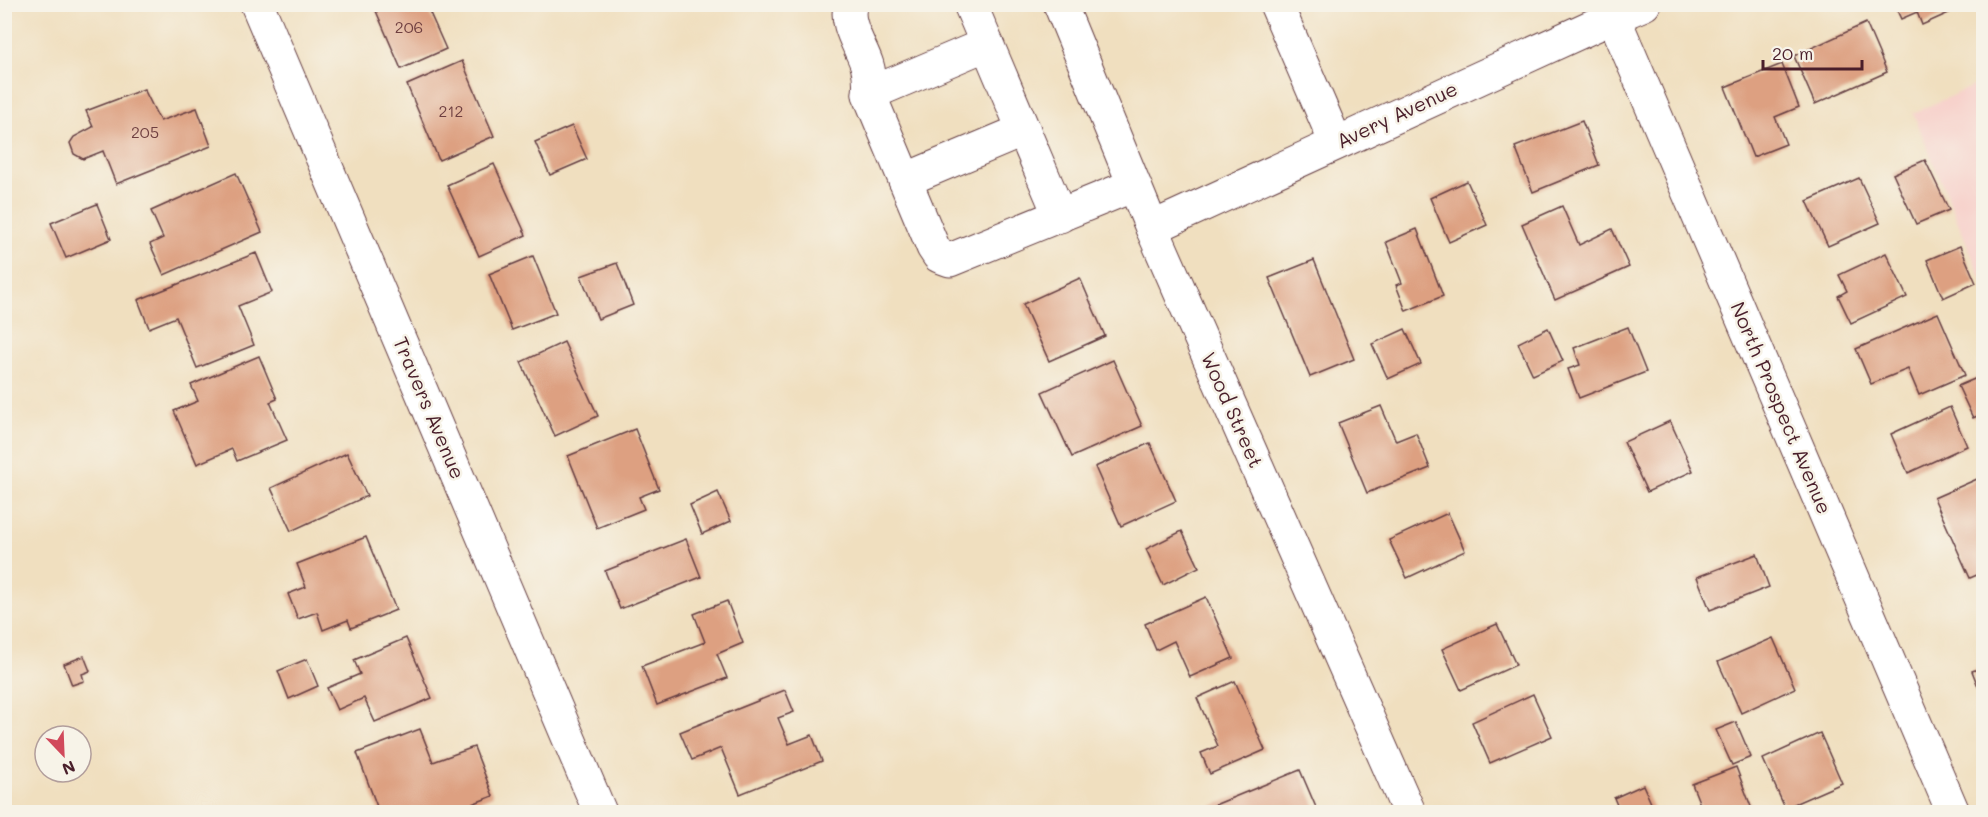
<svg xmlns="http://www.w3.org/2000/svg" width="1988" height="817" viewBox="0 0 1988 817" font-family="Mali,sans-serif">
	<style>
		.built { fill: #f7d0ca }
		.building { fill: #dda081 }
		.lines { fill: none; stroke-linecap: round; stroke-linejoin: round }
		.minor-casing { stroke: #633c41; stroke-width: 35 }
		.minor { stroke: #fff; stroke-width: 33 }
		.labels { text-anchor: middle; stroke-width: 5; stroke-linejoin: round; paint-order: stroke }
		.number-label { font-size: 16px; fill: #6f3f40 }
		.street-label { font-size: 20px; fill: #4a1f2b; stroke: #f7f3e8 }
	</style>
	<rect width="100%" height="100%" fill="#f7f3e8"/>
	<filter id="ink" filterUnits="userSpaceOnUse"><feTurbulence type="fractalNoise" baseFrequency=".0167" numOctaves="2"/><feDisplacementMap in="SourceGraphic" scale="12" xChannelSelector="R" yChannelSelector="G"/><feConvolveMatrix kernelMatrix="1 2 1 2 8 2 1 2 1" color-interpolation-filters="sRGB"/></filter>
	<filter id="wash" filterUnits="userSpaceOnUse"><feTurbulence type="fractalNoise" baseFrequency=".008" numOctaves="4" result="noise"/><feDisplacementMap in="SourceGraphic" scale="24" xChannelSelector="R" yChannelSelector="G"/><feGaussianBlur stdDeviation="1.35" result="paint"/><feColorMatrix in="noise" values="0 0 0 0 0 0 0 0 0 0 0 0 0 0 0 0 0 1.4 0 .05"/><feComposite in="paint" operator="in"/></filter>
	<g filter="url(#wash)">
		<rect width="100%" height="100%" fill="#f0dfbf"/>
		<polygon class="built" points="1983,82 1983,283 1913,113"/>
		<g id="blocks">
			<g class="building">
				<polygon points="373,4 426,4 446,49 401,69"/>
				<polygon points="1894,4 1950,4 1953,11 1922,25 1917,12 1901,19"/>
				<polygon points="1866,23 1887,72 1815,104 1794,56"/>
				<polygon points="462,61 494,136 439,160 407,85"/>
				<polygon points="1782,64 1799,107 1775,117 1786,144 1753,157 1725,87"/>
				<polygon points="144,89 160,121 197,108 211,146 116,184 103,151 83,159 74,154 70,143 74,137 93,127 86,111"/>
				<polygon points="1582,121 1599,165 1533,192 1515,147"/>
				<polygon points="572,126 587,159 550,175 535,142"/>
				<polygon points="1925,160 1949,210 1916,224 1893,174"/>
				<polygon points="494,164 526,235 479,256 447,185"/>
				<polygon points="236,173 262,232 164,275 150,244 163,238 151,211"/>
				<polygon points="1859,178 1880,223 1828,246 1807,201"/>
				<polygon points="1467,181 1487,225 1449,242 1430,198"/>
				<polygon points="97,204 111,239 66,258 51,223"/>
				<polygon points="1562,206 1579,245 1612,229 1629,267 1555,300 1522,224"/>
				<polygon points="1417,229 1443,296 1406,311 1396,285 1402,283 1386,242"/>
				<polygon points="1960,246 1976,283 1943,298 1927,260"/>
				<polygon points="256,253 272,292 238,306 254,345 197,368 176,317 149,328 138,300"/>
				<polygon points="1886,253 1907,297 1851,323 1838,296 1847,291 1839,275"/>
				<polygon points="533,256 556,313 512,330 489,274"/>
				<polygon points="1314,260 1354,359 1310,377 1269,278"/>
				<polygon points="617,263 633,305 598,319 581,276"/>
				<polygon points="1080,278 1105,336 1049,361 1023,304"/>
				<polygon points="1938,313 1965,375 1919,395 1908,369 1871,384 1856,349"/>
				<polygon points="1628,327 1646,372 1579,398 1568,369 1580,365 1574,348"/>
				<polygon points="1548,328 1563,361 1533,375 1518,343"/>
				<polygon points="1405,329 1421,364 1388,379 1372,344"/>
				<polygon points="564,342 598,416 555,436 521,362"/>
				<polygon points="259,356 277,399 270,402 287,440 237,461 232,449 197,464 174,411 198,401 191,385"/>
				<polygon points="1113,360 1142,426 1072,457 1042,392"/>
				<polygon points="1984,375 1984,413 1973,418 1958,386"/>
				<polygon points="1381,406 1396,441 1416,433 1430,468 1367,493 1338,423"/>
				<polygon points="1950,407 1967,446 1908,473 1891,434"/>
				<polygon points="1670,421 1693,471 1647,492 1624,442"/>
				<polygon points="635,429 659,489 639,497 644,509 597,528 568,456"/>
				<polygon points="1150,443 1176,501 1121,526 1095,467"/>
				<polygon points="347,453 367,496 291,531 271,488"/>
				<polygon points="1984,476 1984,572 1970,578 1934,498"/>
				<polygon points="718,492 731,521 702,534 690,505"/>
				<polygon points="1448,513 1465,551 1407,578 1389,540"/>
				<polygon points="1182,531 1199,567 1163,585 1146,549"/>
				<polygon points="366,537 396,610 351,628 348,620 323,630 317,612 298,619 288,594 306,587 297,564"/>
				<polygon points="686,539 701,577 620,609 605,571"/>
				<polygon points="1757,554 1769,587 1710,610 1697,577"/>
				<polygon points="1206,597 1233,658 1190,677 1174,641 1156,650 1145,624"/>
				<polygon points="727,601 743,643 717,654 727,678 657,705 642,666 705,642 694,614"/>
				<polygon points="1497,624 1516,665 1461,690 1442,649"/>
				<polygon points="406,638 432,698 375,722 364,698 337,710 327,688 360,674 354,660"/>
				<polygon points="1773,638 1795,688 1741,713 1718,662"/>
				<polygon points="84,656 90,671 82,674 84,681 72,685 64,664"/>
				<polygon points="307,659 318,686 289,699 278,671"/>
				<polygon points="1984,667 1984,699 1983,699 1972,671"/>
				<polygon points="1235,681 1265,750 1210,774 1201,753 1218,746 1197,698"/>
				<polygon points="785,690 794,712 778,718 789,744 812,735 822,761 740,794 721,748 692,760 680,732"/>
				<polygon points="1533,694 1552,736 1490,763 1472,722"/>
				<polygon points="1736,722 1751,757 1732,765 1716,730"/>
				<polygon points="420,729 433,762 474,747 493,796 451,812 445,812 442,806 425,812 379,812 357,753"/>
				<polygon points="1820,733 1842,783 1785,808 1763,759"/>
				<polygon points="1736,767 1753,812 1703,812 1692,784"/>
				<polygon points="1300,770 1318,812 1206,812 1205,809"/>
				<polygon points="1643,785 1655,812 1620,812 1614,798"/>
			</g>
		</g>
	</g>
	<g filter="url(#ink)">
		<use href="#blocks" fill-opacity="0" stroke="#633c41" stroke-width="1.5"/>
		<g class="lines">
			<g class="minor-casing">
				<g id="minor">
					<polyline points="257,4 600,812"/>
					<path d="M 851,4 C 843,22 862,48 867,65 C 870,75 870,84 869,94 L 933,247 L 939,256 L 950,260 L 1134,185"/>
					<polyline points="970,4 1060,216"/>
					<polyline points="1060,4 1152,228 1409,812"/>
					<polyline points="1276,4 1336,143"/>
					<polyline points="1608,4 1953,812"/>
					<polyline points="869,94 987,44"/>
					<polyline points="905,180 1024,130"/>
					<polyline points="1152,228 1604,21 1644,4"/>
				</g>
			</g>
			<use href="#minor" class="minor"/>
		</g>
	</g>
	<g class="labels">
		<g class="number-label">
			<text x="409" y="33">206</text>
			<text x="451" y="117">212</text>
			<text x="145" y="138">205</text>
		</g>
		<g class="street-label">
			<text transform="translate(1397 115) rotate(-25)" y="7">Avery Avenue</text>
			<text transform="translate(429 408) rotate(67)" y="7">Travers Avenue</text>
			<text transform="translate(1781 408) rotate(67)" y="7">North Prospect Avenue</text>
			<text transform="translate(1232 410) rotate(66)" y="7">Wood Street</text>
		</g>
	</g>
	<rect width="1988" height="817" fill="none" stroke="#f7f3e8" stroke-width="24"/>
	<g transform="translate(63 754) rotate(157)"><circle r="28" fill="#f7f3e8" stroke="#b29e9c" stroke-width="1.5"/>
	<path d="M0-4.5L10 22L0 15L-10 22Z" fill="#d1495b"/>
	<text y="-9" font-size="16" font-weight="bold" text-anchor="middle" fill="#4a1f2b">N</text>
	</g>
	<path d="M1763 60v9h99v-9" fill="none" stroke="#4a1f2b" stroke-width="3"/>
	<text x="1772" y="60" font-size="18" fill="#4a1f2b" stroke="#f7f3e8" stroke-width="4.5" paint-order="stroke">20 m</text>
</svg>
